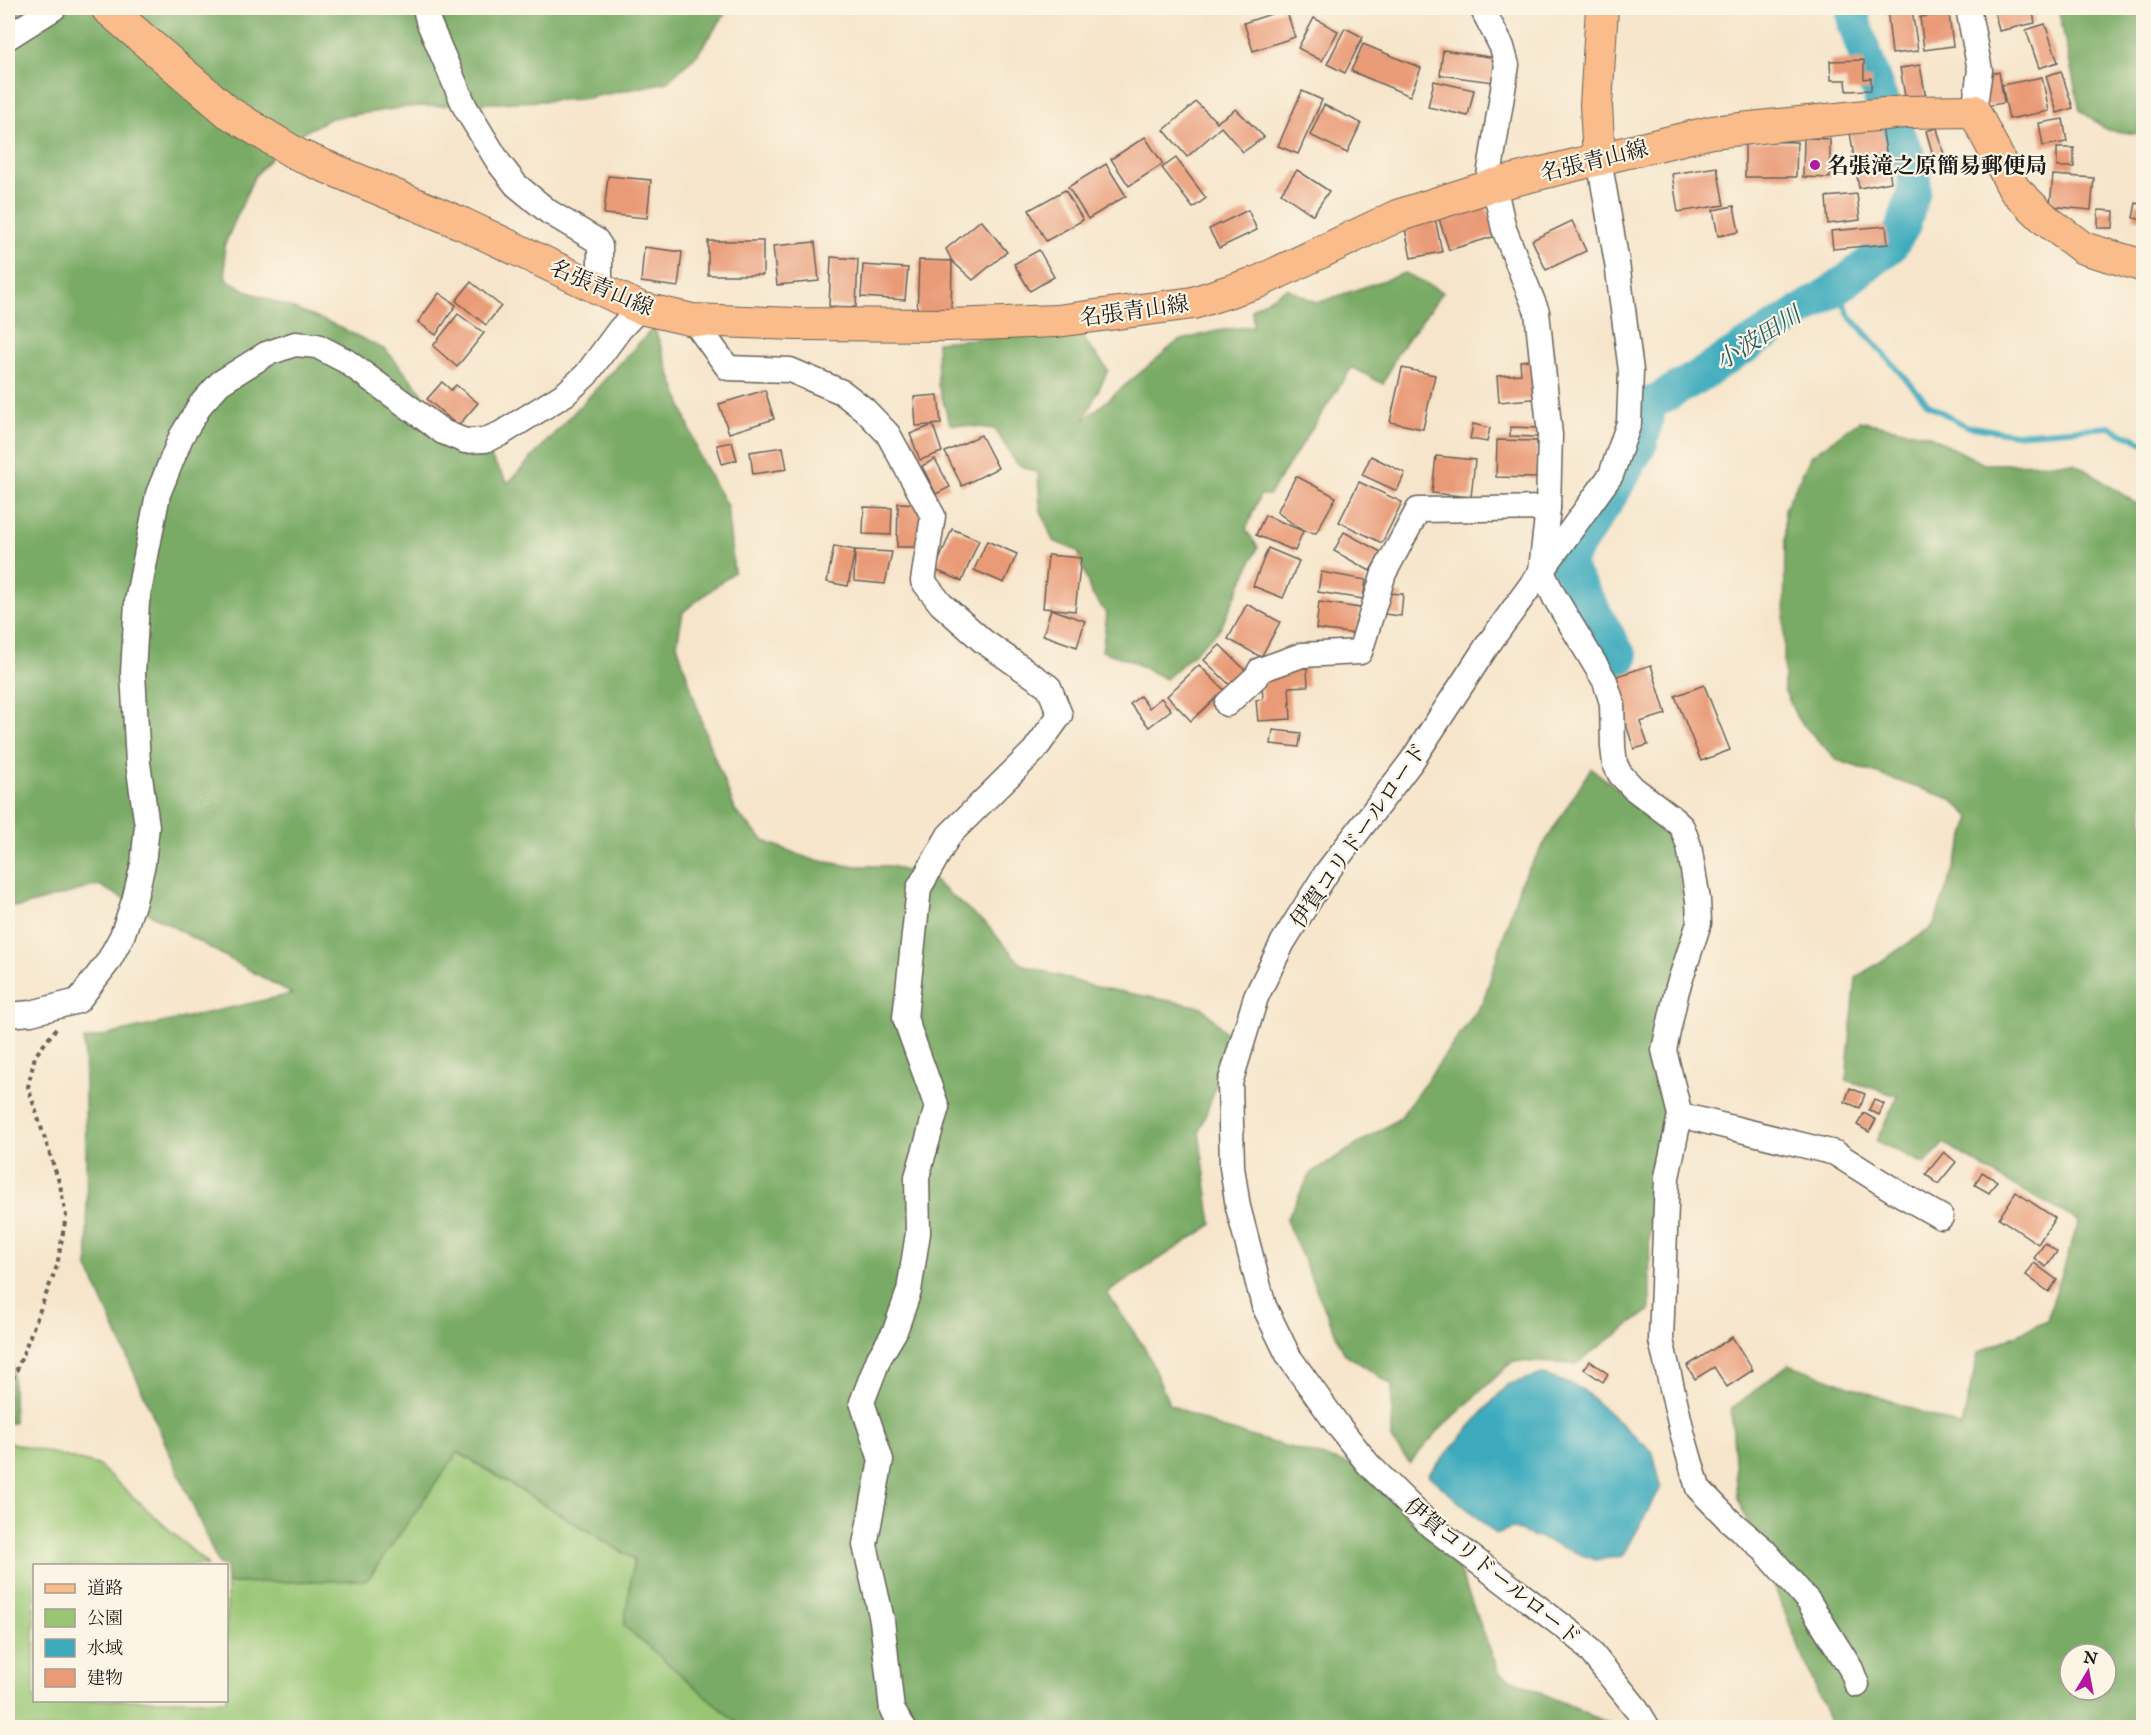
<svg xmlns="http://www.w3.org/2000/svg" width="2151" height="1735" viewBox="0 0 2151 1735" font-family="'IM FELL English','Noto Serif JP',serif">
	<style>
		.green { fill: #98c675; stroke: #5a7148; stroke-width: 1.5 }
		.forest { fill: #7aab66; stroke: #4b6441; stroke-width: 1.5; fill-rule: evenodd }
		.water { fill: #3eabbd; stroke: #2d646c; stroke-width: 1.5 }
		.lines { fill: none; stroke-linecap: round; stroke-linejoin: round }
		.stream { stroke: #3eabbd; stroke-width: 6 }
		.river { stroke: #3eabbd; stroke-width: 34 }
		.building { fill: #e99a76 }
		.minor-casing { stroke: #686259; stroke-width: 27 }
		.major-casing { stroke: #686259; stroke-width: 34 }
		.path { stroke: #686259; stroke-width: 4; stroke-dasharray: 4.5 4.5; stroke-linecap: butt }
		.minor { stroke: #fff; stroke-width: 24 }
		.major { stroke: #f9bc8a; stroke-width: 32 }
		.poi-dot { fill: #b5179e; stroke: #fcf5e5; stroke-width: 2 }
		.labels { text-anchor: middle; stroke-width: 4.5; stroke-linejoin: round; paint-order: stroke }
		.street-label { font-size: 22px; fill: #1c1c1c; stroke: #fcf5e5 }
		.poi-label { font-size: 22px; font-weight: bold; fill: #1c1c1c; stroke: #fcf5e5; text-anchor: start }
		.water-label { font-size: 24px; font-style: italic; fill: #2b5c64; stroke: #fcf5e5 }
	</style>
	<rect width="100%" height="100%" fill="#fcf5e5"/>
	<filter id="ink" filterUnits="userSpaceOnUse"><feTurbulence type="fractalNoise" baseFrequency=".0167" numOctaves="2"/><feDisplacementMap in="SourceGraphic" scale="12" xChannelSelector="R" yChannelSelector="G"/><feConvolveMatrix kernelMatrix="1 2 1 2 8 2 1 2 1" color-interpolation-filters="sRGB"/></filter>
	<filter id="wash" filterUnits="userSpaceOnUse"><feTurbulence type="fractalNoise" baseFrequency=".008" numOctaves="4" result="noise"/><feDisplacementMap in="SourceGraphic" scale="24" xChannelSelector="R" yChannelSelector="G"/><feGaussianBlur stdDeviation="1.35" result="paint"/><feColorMatrix in="noise" values="0 0 0 0 0 0 0 0 0 0 0 0 0 0 0 0 0 1.4 0 .05"/><feComposite in="paint" operator="in"/></filter>
	<g filter="url(#wash)">
		<rect width="100%" height="100%" fill="#f6e5cb"/>
		<polygon class="green" points="8,1442 98,1465 208,1565 34,1566 34,1700 226,1700 227,1583 367,1580 457,1452 634,1559 625,1626 742,1727 8,1728"/>
		<g class="forest">
			<polygon points="8,8 729,8 697,55 667,82 582,99 407,107 331,118 285,142 254,177 224,246 226,279 249,292 333,324 386,350 420,390 452,437 489,455 508,483 654,327 700,458 727,506 734,572 683,612 677,644 708,741 736,812 764,841 810,859 850,866 891,866 934,881 987,925 1021,964 1091,986 1202,1007 1230,1037 1214,1092 1199,1132 1212,1225 1107,1293 1146,1350 1169,1404 1218,1427 1359,1467 1458,1568 1500,1674 1616,1727 742,1727 624,1626 634,1559 458,1452 367,1580 227,1583 226,1566 219,1565 88,1268 84,1040 292,994 99,885 19,907 8,905"/>
			<polygon points="2058,8 2143,8 2143,118 2137,134 2107,130 2080,110"/>
			<polygon points="1405,273 1443,292 1398,352 1383,384 1352,367 1269,495 1260,495 1246,530 1258,547 1220,629 1166,679 1131,661 1102,651 1107,614 1091,593 1078,551 1053,541 1040,508 1038,473 1017,464 995,429 950,424 938,385 937,342 1077,330 1108,370 1084,420 1178,341 1217,331 1253,326 1252,309 1287,288 1317,303"/>
			<path d="M 1859,421 L 1928,435 L 1984,464 L 2075,463 L 2143,508 L 2143,1727 L 1832,1727 L 1738,1499 L 1731,1409 L 1789,1364 L 1962,1427 L 1978,1353 L 2047,1320 L 2079,1221 L 2000,1178 L 1944,1143 L 1925,1164 L 1876,1141 L 1898,1096 L 1846,1080 L 1856,978 L 1933,927 L 1971,818 L 1951,799 L 1837,760 L 1797,718 L 1784,689 L 1785,508 L 1811,456 ZM 2070,1654 L 2106,1654 L 2106,1690 L 2070,1690 Z"/>
			<polygon points="1591,768 1673,833 1688,923 1652,1064 1668,1114 1649,1199 1650,1310 1576,1364 1513,1361 1436,1433 1410,1463 1392,1441 1392,1385 1344,1353 1286,1220 1311,1173 1400,1118 1483,1002 1521,881"/>
			<polygon points="8,1299 11,1317 14,1423 8,1423"/>
		</g>
		<polygon class="water" points="1542,1374 1582,1389 1653,1453 1661,1487 1623,1556 1595,1560 1512,1528 1496,1534 1428,1475 1507,1385"/>
		<g class="lines">
			<polyline class="stream" points="1837,288 1849,315 1929,405 1966,426 2015,434 2109,427 2144,443"/>
			<polyline class="river" points="1621,658 1566,563 1615,489 1641,443 1650,404 1701,375 1837,288 1891,246 1903,227 1914,191 1915,169 1880,97 1855,26 1852,8"/>
		</g>
		<g id="blocks">
			<g class="building">
				<polygon points="1887,8 1912,8 1918,51 1892,54"/>
				<polygon points="1994,8 2032,8 2035,23 1999,31"/>
				<polygon points="1286,9 1295,37 1253,51 1244,23"/>
				<polygon points="1949,14 1953,46 1924,50 1920,17"/>
				<polygon points="1314,18 1338,31 1322,61 1298,48"/>
				<polygon points="2045,24 2058,62 2039,68 2026,30"/>
				<polygon points="1345,28 1363,37 1345,73 1327,64"/>
				<polygon points="1363,44 1421,68 1410,96 1351,71"/>
				<polygon points="1443,50 1496,58 1493,82 1440,75"/>
				<polygon points="1864,60 1864,79 1871,78 1871,90 1847,91 1846,80 1831,80 1830,61"/>
				<polygon points="1920,65 1926,98 1906,102 1900,68"/>
				<polygon points="2061,71 2073,108 2057,113 2046,76"/>
				<polygon points="1999,72 2004,103 1986,106 1982,75"/>
				<polygon points="2042,77 2049,111 2009,119 2002,85"/>
				<polygon points="1434,81 1474,90 1468,116 1428,107"/>
				<polygon points="1302,91 1322,100 1298,154 1278,146"/>
				<polygon points="1196,102 1217,122 1236,109 1264,137 1243,152 1221,127 1187,157 1164,130"/>
				<polygon points="1324,105 1361,123 1347,153 1310,135"/>
				<polygon points="2063,119 2067,142 2043,146 2039,123"/>
				<polygon points="1882,127 1891,182 1859,188 1850,132"/>
				<polygon points="1937,128 1945,159 1935,162 1926,131"/>
				<polygon points="1145,137 1163,164 1129,186 1111,159"/>
				<polygon points="1804,138 1830,139 1830,178 1803,177"/>
				<polygon points="1745,141 1797,142 1796,177 1745,177"/>
				<rect x="2057" y="148" width="17" height="19"/>
				<polygon points="1176,158 1206,198 1193,208 1162,168"/>
				<polygon points="1106,164 1126,196 1088,219 1068,187"/>
				<polygon points="1717,167 1724,205 1678,212 1672,174"/>
				<polygon points="1297,170 1329,191 1313,215 1281,193"/>
				<polygon points="2053,175 2094,178 2091,210 2050,206"/>
				<polygon points="608,176 651,180 647,218 604,214"/>
				<polygon points="1065,190 1083,220 1046,241 1029,210"/>
				<polygon points="1857,194 1860,220 1828,224 1826,197"/>
				<polygon points="1485,201 1496,236 1449,250 1438,216"/>
				<polygon points="2136,203 2144,205 2144,220 2133,218"/>
				<polygon points="1734,206 1739,232 1718,236 1713,210"/>
				<polygon points="1248,210 1257,230 1219,248 1209,229"/>
				<polygon points="2098,210 2114,211 2113,228 2098,228"/>
				<polygon points="1435,218 1442,252 1411,258 1404,224"/>
				<polygon points="981,220 1007,252 973,280 952,261 946,249"/>
				<polygon points="1572,221 1586,251 1546,270 1532,240"/>
				<polygon points="1886,226 1888,244 1833,249 1831,231"/>
				<rect x="708" y="241" width="55" height="34"/>
				<polygon points="815,242 819,281 777,285 773,246"/>
				<polygon points="644,247 682,252 678,287 641,282"/>
				<polygon points="1039,250 1054,277 1030,291 1014,264"/>
				<polygon points="831,257 858,259 856,307 829,306"/>
				<polygon points="919,260 952,261 951,317 917,316"/>
				<polygon points="863,265 908,268 905,300 861,297"/>
				<polygon points="471,282 501,306 486,325 456,301"/>
				<polygon points="439,293 456,305 436,335 418,322"/>
				<polygon points="458,314 484,333 457,367 433,346"/>
				<polygon points="1539,359 1543,398 1499,402 1497,376 1521,374 1520,361"/>
				<polygon points="1402,368 1435,375 1423,429 1390,422"/>
				<polygon points="442,382 451,390 456,385 478,403 458,426 427,399"/>
				<polygon points="765,390 774,419 729,433 719,404"/>
				<polygon points="938,395 941,424 916,426 914,397"/>
				<polygon points="1473,424 1490,428 1487,442 1470,439"/>
				<polygon points="933,425 942,452 920,460 910,434"/>
				<polygon points="1510,427 1537,428 1537,437 1510,436"/>
				<polygon points="981,435 998,468 962,486 945,452"/>
				<polygon points="1497,440 1537,441 1537,478 1496,477"/>
				<polygon points="732,442 737,460 722,464 717,445"/>
				<polygon points="783,447 787,469 753,474 750,452"/>
				<polygon points="1371,456 1405,473 1397,491 1362,475"/>
				<polygon points="1436,456 1475,460 1471,497 1432,493"/>
				<polygon points="935,459 950,487 936,494 922,466"/>
				<polygon points="1296,476 1336,497 1316,533 1303,531 1295,551 1256,535 1265,515 1303,531 1277,512"/>
				<polygon points="1359,482 1402,502 1382,543 1339,522"/>
				<polygon points="898,503 922,504 922,547 897,547"/>
				<polygon points="864,507 892,508 891,535 863,534"/>
				<polygon points="952,529 979,540 962,581 935,570"/>
				<polygon points="1344,532 1381,552 1370,571 1334,551"/>
				<polygon points="987,541 1017,554 1004,583 974,570"/>
				<polygon points="834,546 855,550 848,586 827,582"/>
				<polygon points="1268,548 1299,561 1283,598 1253,586"/>
				<polygon points="855,550 892,552 885,584 854,581"/>
				<polygon points="1048,555 1081,558 1075,611 1043,608"/>
				<polygon points="1321,572 1366,580 1363,599 1318,592"/>
				<polygon points="1386,593 1403,594 1401,616 1384,614"/>
				<polygon points="1319,602 1360,608 1357,634 1316,629"/>
				<polygon points="1247,604 1280,622 1261,657 1228,639"/>
				<polygon points="1051,609 1085,621 1077,647 1043,635"/>
				<polygon points="1220,645 1251,676 1236,691 1204,660"/>
				<polygon points="1199,665 1224,690 1191,721 1167,696"/>
				<polygon points="1651,665 1666,714 1640,722 1648,745 1634,749 1611,678"/>
				<polygon points="1307,668 1308,686 1289,687 1291,719 1258,721 1256,700 1263,699 1261,671"/>
				<polygon points="1704,685 1730,750 1701,761 1675,696"/>
				<polygon points="1140,696 1149,708 1161,698 1171,710 1149,727 1130,704"/>
				<polygon points="1273,730 1301,733 1299,747 1271,744"/>
				<polygon points="1850,1088 1865,1094 1860,1108 1845,1102"/>
				<polygon points="1874,1099 1884,1104 1879,1115 1869,1110"/>
				<polygon points="1864,1113 1876,1120 1869,1132 1857,1125"/>
				<polygon points="1944,1152 1956,1162 1938,1184 1926,1174"/>
				<polygon points="1982,1172 1997,1181 1989,1193 1975,1185"/>
				<polygon points="2016,1192 2055,1218 2038,1244 1999,1218"/>
				<polygon points="2045,1243 2057,1252 2046,1267 2034,1258"/>
				<polygon points="2034,1263 2057,1280 2049,1292 2026,1275"/>
				<polygon points="1732,1337 1753,1370 1727,1387 1714,1367 1695,1379 1687,1366"/>
				<polygon points="1590,1361 1608,1374 1603,1382 1584,1369"/>
			</g>
		</g>
	</g>
	<g filter="url(#ink)">
		<use href="#blocks" fill-opacity="0" stroke="#686259" stroke-width="1.5"/>
		<g class="lines">
			<g class="minor-casing">
				<g id="minor">
					<polyline points="425,8 428,21 465,107 499,163 516,185 549,212 596,240 600,246 600,289"/>
					<polyline points="1482,8 1502,47 1507,65 1489,176 1494,185 1504,229 1537,312 1550,435 1548,508 1541,570 1555,598 1605,681 1612,703 1613,747 1615,764 1620,774 1633,788 1670,816 1682,827 1689,846 1698,900 1699,923 1677,990 1664,1050 1680,1115 1667,1177 1661,1340 1683,1436 1698,1488 1729,1520 1764,1550 1809,1602 1851,1669 1857,1685"/>
					<polyline points="1968,8 1980,70 1974,111"/>
					<polyline points="8,37 54,8"/>
					<polyline points="1599,159 1617,263 1631,371 1629,423 1611,475 1487,646 1411,762 1327,872 1283,942 1256,997 1230,1083 1232,1167 1238,1207 1264,1306 1289,1357 1337,1424 1368,1464 1432,1527 1581,1640 1636,1708 1648,1728"/>
					<polyline points="693,320 728,368 790,370 842,392 865,410 888,434 933,516 923,581 941,604 983,641 1049,687 1060,715 1034,751 949,835 919,888 905,1018 937,1107 917,1177 918,1233 909,1291 895,1331 879,1358 862,1402 881,1460 865,1545 882,1620 892,1710 904,1728"/>
					<polyline points="1227,704 1257,676 1260,670 1302,655 1360,652 1384,573 1418,510 1548,508"/>
					<polyline points="8,1015 31,1013 78,1001 108,962 122,936 134,901 143,864 147,826 138,763 133,673 137,602 158,494 181,437 201,404 220,383 266,354 295,344 317,346 346,361 443,432 465,441 485,440 500,434 565,394 586,375 620,329 640,308"/>
					<polyline points="1680,1115 1835,1153 1895,1191 1941,1217"/>
				</g>
			</g>
			<g class="major-casing">
				<g id="major">
					<polyline points="107,8 228,112 298,155 463,224 640,308 693,320 796,324 948,325 1057,321 1193,303 1258,282 1397,216 1494,185 1599,159 1712,132 1904,112 1974,111 2014,189 2046,220 2083,248 2144,266"/>
					<polyline points="1599,159 1596,105 1602,8"/>
				</g>
			</g>
			<polyline class="path" points="8,1387 16,1372 57,1266 66,1216 60,1185 28,1087 35,1056 56,1029"/>
			<use href="#minor" class="minor"/>
			<use href="#major" class="major"/>
		</g>
	</g>
	<circle class="poi-dot" cx="1815" cy="165" r="6"/>
	<g class="labels">
		<g class="street-label">
			<text transform="translate(1594 160) rotate(-14)" y="8">名張青山線</text>
			<text transform="translate(602 287) rotate(23)" y="8">名張青山線</text>
			<text transform="translate(1134 310) rotate(-8)" y="8">名張青山線</text>
			<text transform="translate(1358 835) rotate(-55)" y="8">伊賀コリドールロード</text>
			<text transform="translate(1493 1571) rotate(39)" y="8">伊賀コリドールロード</text>
		</g>
		<g class="poi-label">
			<text x="1827" y="173">名張滝之原簡易郵便局</text>
		</g>
		<g class="water-label">
			<text transform="translate(1758 338) rotate(-32)" y="8">小波田川</text>
		</g>
	</g>
	<rect width="2151" height="1735" fill="none" stroke="#fcf5e5" stroke-width="30"/>
	<rect x="33" y="1564" width="195" height="138" fill="#fcf5e5" stroke="#a29e95" stroke-width="1.5"/>
	<rect x="45" y="1584" width="30" height="9" fill="#f9bc8a" stroke="#a29e95" stroke-width="1.5"/>
	<text x="87" y="1594" font-size="18" fill="#1c1c1c">道路</text>
	<rect x="45" y="1609" width="30" height="18" fill="#98c675" stroke="#a29e95" stroke-width="1.5"/>
	<text x="87" y="1624" font-size="18" fill="#1c1c1c">公園</text>
	<rect x="45" y="1639" width="30" height="18" fill="#3eabbd" stroke="#a29e95" stroke-width="1.5"/>
	<text x="87" y="1654" font-size="18" fill="#1c1c1c">水域</text>
	<rect x="45" y="1669" width="30" height="18" fill="#e99a76" stroke="#a29e95" stroke-width="1.5"/>
	<text x="87" y="1684" font-size="18" fill="#1c1c1c">建物</text>
	<g transform="translate(2088 1672) rotate(10)"><circle r="28" fill="#fcf5e5" stroke="#a29e95" stroke-width="1.5"/>
	<path d="M0-4.5L10 22L0 15L-10 22Z" fill="#b5179e"/>
	<text y="-9" font-size="16" font-weight="bold" text-anchor="middle" fill="#1c1c1c">N</text>
	</g>
</svg>
